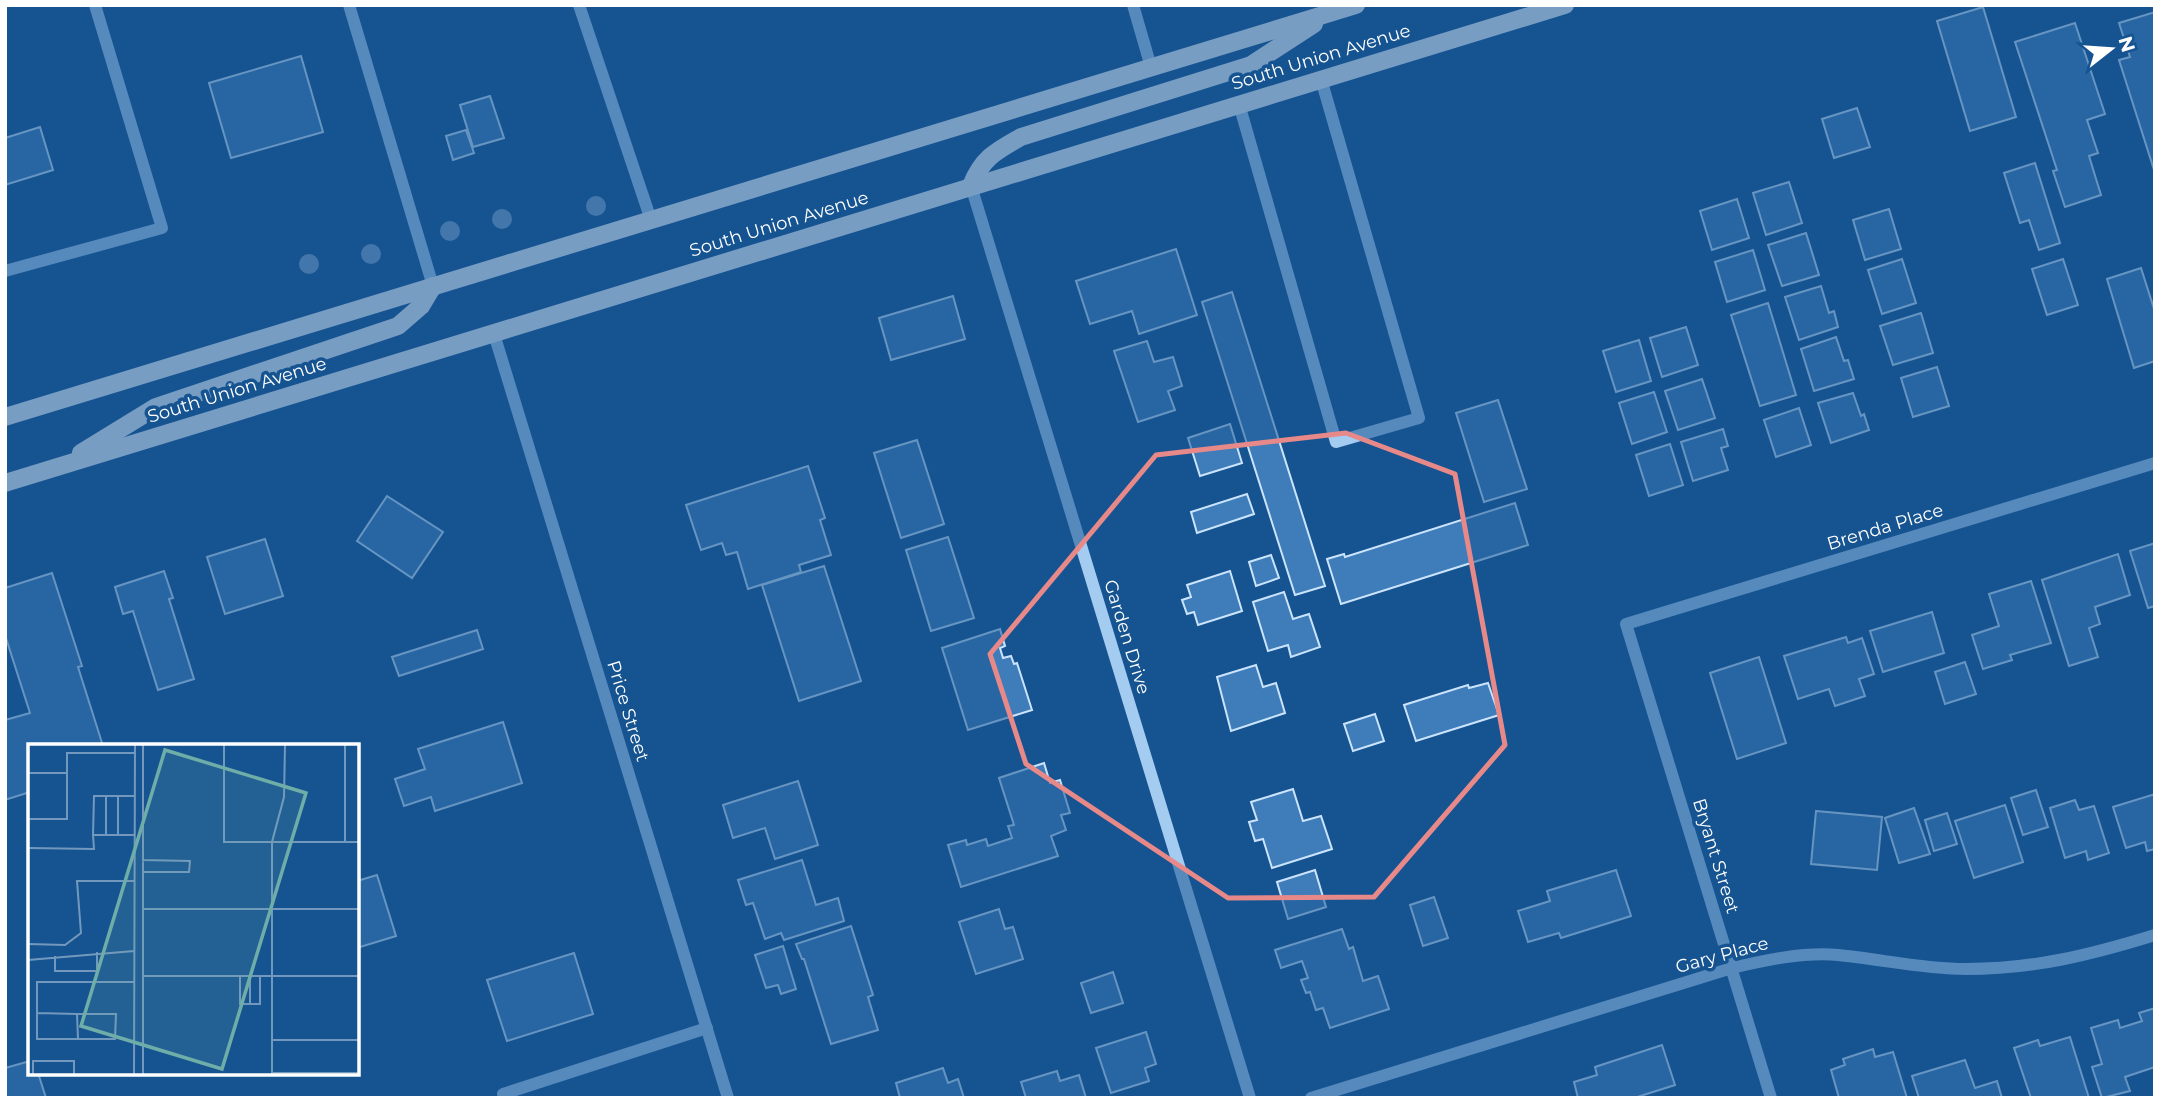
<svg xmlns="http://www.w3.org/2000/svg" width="2160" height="1103" viewBox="0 0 2160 1103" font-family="Montserrat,sans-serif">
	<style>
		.building { fill: #3e7db9; stroke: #cbe4fc; stroke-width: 2 }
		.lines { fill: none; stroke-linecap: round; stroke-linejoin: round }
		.minor { stroke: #a4cbf0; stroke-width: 12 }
		.major { stroke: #edf5ff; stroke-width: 18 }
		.tree { fill: #7aa3cc }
		.marked { fill: none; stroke: #e88989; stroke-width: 5; stroke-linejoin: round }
		.labels { text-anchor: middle; stroke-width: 7; stroke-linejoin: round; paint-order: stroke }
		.street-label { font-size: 18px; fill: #fff; stroke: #165491 }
		.inset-road { fill: none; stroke: #7398bd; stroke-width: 2 }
		.view { fill: #6fada8; fill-opacity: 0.15; stroke: #6fada8; stroke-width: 3.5 }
		.inset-edge { fill: none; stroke: #fff; stroke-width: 3.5 }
	</style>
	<rect width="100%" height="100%" fill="#165491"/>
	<g class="building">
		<polygon points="1983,7 2016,117 1970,131 1937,21"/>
		<polygon points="2155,12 2155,173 2119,60 2130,57 2119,23"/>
		<polygon points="2075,23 2105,114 2087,120 2098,153 2089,156 2101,195 2065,207 2053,171 2057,170 2015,42"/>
		<polygon points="301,56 323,132 231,158 209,83"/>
		<polygon points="490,96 504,138 473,147 460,105"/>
		<polygon points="1857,108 1870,147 1834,158 1822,119"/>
		<polygon points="40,127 53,170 5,185 5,138"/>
		<polygon points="466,130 474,153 453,160 446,136"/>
		<polygon points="2035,163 2060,243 2039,250 2029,220 2020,223 2004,173"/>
		<polygon points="1789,182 1802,223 1766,235 1753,193"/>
		<polygon points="1737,199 1749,238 1712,250 1700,211"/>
		<polygon points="1889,209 1901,249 1865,260 1853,220"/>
		<polygon points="1806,233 1819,275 1782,286 1768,245"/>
		<polygon points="1176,249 1197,315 1139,334 1132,311 1090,324 1076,281"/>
		<polygon points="1753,250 1765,290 1727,302 1715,262"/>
		<polygon points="1902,259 1916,303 1882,314 1868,270"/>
		<polygon points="2063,259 2078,305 2047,315 2032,269"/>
		<polygon points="2141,268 2155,312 2155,361 2134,368 2107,279"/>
		<polygon points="1821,286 1829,313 1834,311 1838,327 1799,340 1785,297"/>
		<polygon points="1232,292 1325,586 1295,595 1202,302"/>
		<polygon points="953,296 965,339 891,360 879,318"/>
		<polygon points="1768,303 1796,395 1760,406 1731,315"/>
		<polygon points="1921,313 1933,353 1893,365 1880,326"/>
		<polygon points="1686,327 1698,365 1662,377 1650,338"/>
		<polygon points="1836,337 1844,361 1848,360 1854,379 1814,391 1801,349"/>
		<polygon points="1639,340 1651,381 1616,392 1603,351"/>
		<polygon points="1147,341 1154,362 1173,357 1182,386 1168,391 1175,410 1138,422 1114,351"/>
		<polygon points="1937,367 1949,406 1913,417 1901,378"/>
		<polygon points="1702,379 1715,418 1678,430 1665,391"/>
		<polygon points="1654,392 1667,432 1632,444 1619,403"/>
		<polygon points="1853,393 1861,416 1864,414 1869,430 1831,443 1818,403"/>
		<polygon points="1498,400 1527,489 1484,502 1456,413"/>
		<polygon points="1799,408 1811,445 1776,457 1764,420"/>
		<polygon points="1230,424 1242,463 1200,476 1188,438"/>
		<polygon points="1723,429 1728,446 1721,448 1728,470 1693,481 1681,442"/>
		<polygon points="917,440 944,524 901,538 874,453"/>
		<polygon points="1670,444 1683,485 1649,496 1636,455"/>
		<polygon points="808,466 825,518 820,520 831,555 799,565 801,572 748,589 737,552 726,555 722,543 701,550 686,505"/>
		<polygon points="1247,494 1254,514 1197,533 1191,512"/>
		<polygon points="387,496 443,532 412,578 357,541"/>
		<polygon points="1515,503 1528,545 1341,604 1327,559 1344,554 1345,557"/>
		<polygon points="948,537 974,618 931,631 906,550"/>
		<polygon points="265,539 283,596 225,614 207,557"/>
		<polygon points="2155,543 2155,606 2148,608 2130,551"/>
		<polygon points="2118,554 2130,595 2095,607 2100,624 2089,628 2098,657 2069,666 2042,580"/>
		<polygon points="1271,555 1279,578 1256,586 1249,562"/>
		<polygon points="824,566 861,681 799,701 762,585"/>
		<polygon points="164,571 173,598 169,599 194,679 158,690 133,611 123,614 115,587"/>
		<polygon points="1230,571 1242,611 1198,625 1194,612 1187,614 1182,600 1191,597 1187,585"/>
		<polygon points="52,573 82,666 78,667 103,746 30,746 30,792 5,800 5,720 30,713 5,635 5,588"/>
		<polygon points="2031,581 2051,643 2010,655 2012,660 1983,669 1972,635 1999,626 1989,594"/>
		<polygon points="1284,592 1293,619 1309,614 1320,647 1291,657 1288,645 1268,651 1253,602"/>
		<polygon points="1932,612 1944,653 1883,672 1870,631"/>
		<polygon points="1000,629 1005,646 1000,648 1003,658 1011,656 1014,664 1017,663 1032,710 968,730 942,648"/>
		<polygon points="477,630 483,649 399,676 392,657"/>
		<polygon points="1846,637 1848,643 1862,638 1874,674 1859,679 1865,696 1835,706 1829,689 1798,699 1784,656"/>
		<polygon points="1759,657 1786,743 1737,759 1710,673"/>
		<polygon points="1965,662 1976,694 1945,704 1935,672"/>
		<polygon points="1256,665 1263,687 1276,683 1285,713 1231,731 1217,677"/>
		<polygon points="1488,683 1499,715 1416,741 1404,705 1468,685 1469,688"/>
		<polygon points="1375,714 1384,741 1353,751 1344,724"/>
		<polygon points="503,722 522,783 435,811 431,797 404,806 395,779 425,769 418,749"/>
		<polygon points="1044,763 1050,783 1060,780 1070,813 1061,815 1066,830 1051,836 1058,856 961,887 948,845 966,840 967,845 986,839 988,846 1012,838 1008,826 1014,825 999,778"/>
		<polygon points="798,781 818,845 775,859 765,828 733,838 723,805"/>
		<polygon points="1293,789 1303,821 1321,816 1332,849 1272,868 1263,839 1255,841 1249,822 1257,820 1251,802"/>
		<polygon points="2036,790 2048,827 2023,835 2011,798"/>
		<polygon points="2155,794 2155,849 2147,851 2145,842 2126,848 2113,807"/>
		<polygon points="2075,800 2079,810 2094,806 2109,853 2088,860 2086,851 2065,858 2050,808"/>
		<polygon points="2005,805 2023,862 1974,878 1955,821"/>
		<polygon points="1914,808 1930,854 1899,863 1885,818"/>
		<polygon points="1816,811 1882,817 1877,870 1811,864"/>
		<polygon points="1947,813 1957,844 1934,851 1925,820"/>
		<polygon points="802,860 816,905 838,898 844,921 784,940 781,933 765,939 753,903 746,905 738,880"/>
		<polygon points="1315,870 1326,907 1288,919 1277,882"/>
		<polygon points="1616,870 1631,916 1561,938 1559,933 1528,942 1518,911 1550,901 1547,891"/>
		<polygon points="377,875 396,936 357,948 357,881"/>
		<polygon points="1434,897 1448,938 1423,946 1410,905"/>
		<polygon points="999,909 1005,929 1013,927 1023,959 976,974 959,922"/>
		<polygon points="851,926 873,995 868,997 878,1030 831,1044 804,959 802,959 796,944"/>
		<polygon points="1342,929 1349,949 1353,947 1363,981 1378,976 1389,1009 1330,1028 1323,1008 1316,1010 1310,992 1306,993 1301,980 1308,978 1302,961 1281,968 1275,950"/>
		<polygon points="783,946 796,989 781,994 778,985 766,988 755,955"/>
		<polygon points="574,953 593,1014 507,1041 487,980"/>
		<polygon points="1113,972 1123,1003 1091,1013 1081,983"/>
		<polygon points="2155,1008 2155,1067 2125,1077 2130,1091 2102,1098 2092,1067 2102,1064 2091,1028 2118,1020 2120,1028 2142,1021 2139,1013"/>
		<polygon points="1146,1032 1156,1064 1145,1068 1149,1081 1111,1093 1096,1048"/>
		<polygon points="2070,1037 2089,1098 2031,1098 2014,1048 2038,1040 2040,1046"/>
		<polygon points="1662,1045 1675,1085 1634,1098 1578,1098 1574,1082 1597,1075 1595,1067"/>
		<polygon points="1873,1049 1875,1057 1893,1052 1907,1098 1839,1098 1831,1070 1845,1065 1843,1059"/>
		<polygon points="1965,1060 1975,1088 1997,1081 2002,1098 1919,1098 1912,1076"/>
		<polygon points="30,1061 30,1073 38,1073 46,1098 5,1098 5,1068"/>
		<polygon points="943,1068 948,1083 958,1079 964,1098 900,1098 896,1083"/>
		<polygon points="1057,1071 1060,1081 1079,1075 1086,1098 1026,1098 1021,1082"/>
	</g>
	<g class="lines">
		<g class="minor">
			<polyline points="349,5 433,286"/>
			<polyline points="579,5 651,220"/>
			<polyline points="1133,5 1151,67"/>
			<polyline points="1239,104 1336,442 1419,418 1321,79"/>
			<polyline points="971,186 1250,1098"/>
			<polyline points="5,271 162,228 95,5"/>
			<polyline points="494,334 728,1098"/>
			<polyline points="505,1098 503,1094 707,1028"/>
			<path d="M 1311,1098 L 1732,968 C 1766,960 1802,952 1838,955 C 1880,959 1923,969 1966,969 C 2034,969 2090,955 2155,935"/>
			<polyline points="1771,1098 1626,624 2155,463"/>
		</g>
		<g class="major">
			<path d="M 971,186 C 982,158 996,151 1021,137 L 1251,65 L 1314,24"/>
			<polyline points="5,417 1356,5"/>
			<polyline points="81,453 156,407 398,326 421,306 433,286"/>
			<polyline points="5,483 1565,5"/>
		</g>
	</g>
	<g class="tree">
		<circle cx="596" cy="206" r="10"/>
		<circle cx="502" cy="219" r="10"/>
		<circle cx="450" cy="231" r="10"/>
		<circle cx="371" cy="254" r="10"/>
		<circle cx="309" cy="264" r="10"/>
	</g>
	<path d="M0 0H2160V1103H0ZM 1346,433 L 1455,474 L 1505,745 L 1374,897 L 1228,898 L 1026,764 L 990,654 L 1156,455 Z" fill="#165491" fill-opacity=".55" fill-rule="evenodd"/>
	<path class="marked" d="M 1346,433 L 1455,474 L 1505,745 L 1374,897 L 1228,898 L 1026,764 L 990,654 L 1156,455 Z"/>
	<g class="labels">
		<g class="street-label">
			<text transform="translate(1321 57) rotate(-17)" y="6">South Union Avenue</text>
			<text transform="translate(779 224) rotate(-17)" y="6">South Union Avenue</text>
			<text transform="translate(237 390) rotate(-17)" y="6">South Union Avenue</text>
			<text transform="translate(1885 527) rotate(-17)" y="6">Brenda Place</text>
			<text transform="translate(1127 637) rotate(73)" y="6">Garden Drive</text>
			<text transform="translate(628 711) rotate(73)" y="6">Price Street</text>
			<text transform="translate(1716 856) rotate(73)" y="6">Bryant Street</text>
			<text transform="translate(1722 955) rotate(-15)" y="6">Gary Place</text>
		</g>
	</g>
	<g transform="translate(28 744)">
		<rect width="331" height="331" fill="#165491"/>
		<path class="inset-road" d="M 196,1 L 196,98 L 331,98M 0,29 L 39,29M 0,75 L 39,75 L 39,9 L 107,9M 78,91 L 78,52M 90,91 L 90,52M 106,91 L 65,91 L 66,52 L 106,52M 317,98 L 317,1M 0,104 L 66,105 L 65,91M 114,116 L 162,117 L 161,128 L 114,128M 114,165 L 331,165M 0,200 L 37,201 L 53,189 L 49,137 L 106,137M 27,212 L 27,227 L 69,227 L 69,208M 0,216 L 106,207M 115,232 L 331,232M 212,232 L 212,260 L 232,260 L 232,232M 222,232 L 222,260M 9,269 L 49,270M 50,295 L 87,295 L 88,270 L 49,270 L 50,295 L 9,295 L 9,238 L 106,238M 244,296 L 331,296M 244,329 L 331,329M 5,330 L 5,317 L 46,317 L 46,330M 106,330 L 107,1M 115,330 L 115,1M 244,330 L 244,98 L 256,53 L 257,1"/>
		<path class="view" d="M 137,6 L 278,49 L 194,325 L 53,282 Z"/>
		<rect width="331" height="331" class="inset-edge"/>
	</g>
	<rect width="2160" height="1103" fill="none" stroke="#ffffff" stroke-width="14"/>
	<g transform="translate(2111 49) rotate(73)" stroke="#165491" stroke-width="5" paint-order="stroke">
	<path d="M0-5L12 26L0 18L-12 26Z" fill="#ffffff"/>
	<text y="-10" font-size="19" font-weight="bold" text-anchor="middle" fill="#ffffff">N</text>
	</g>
</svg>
